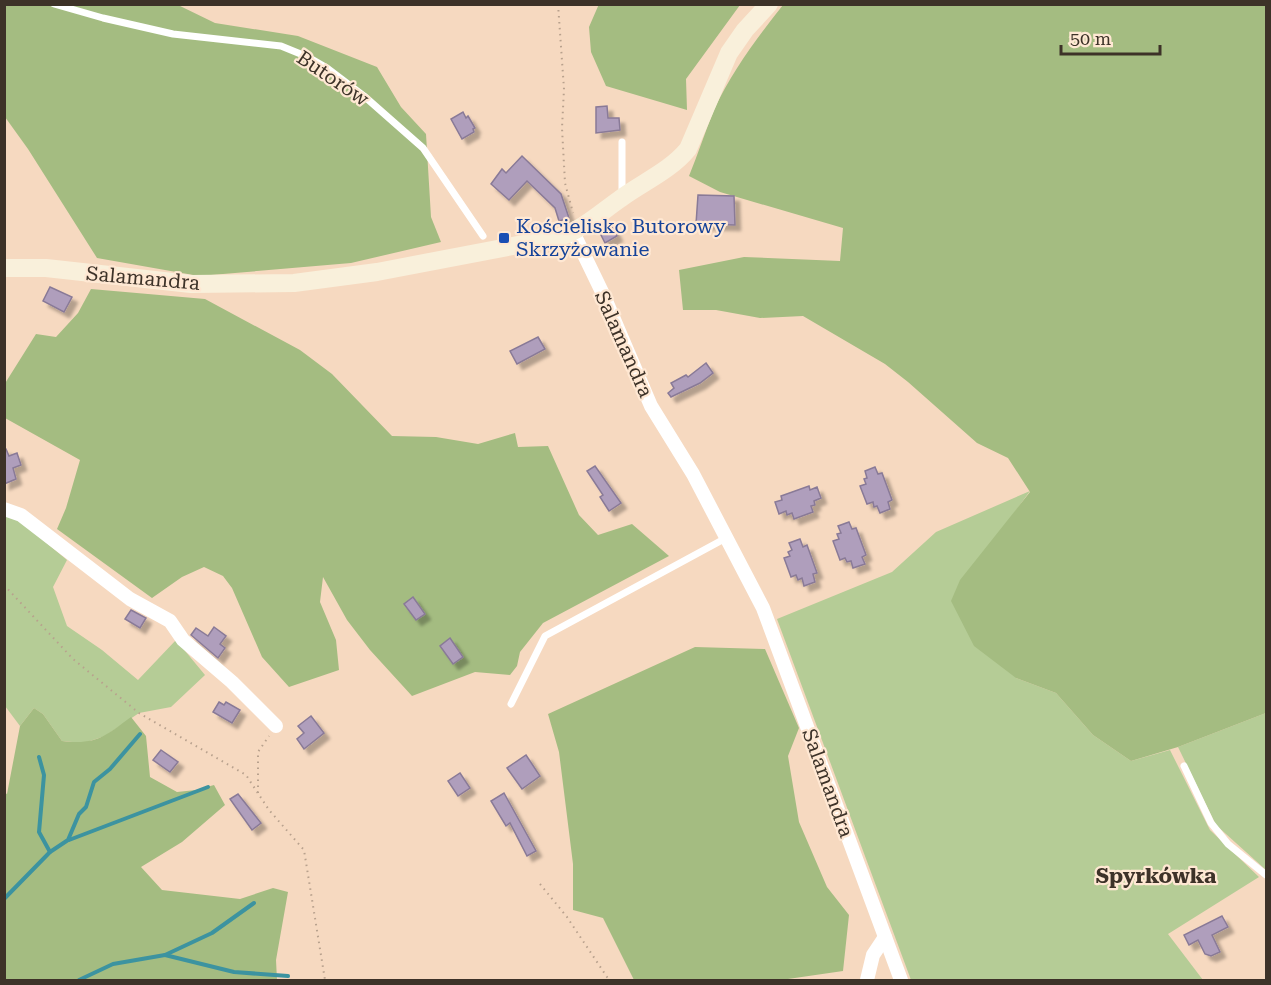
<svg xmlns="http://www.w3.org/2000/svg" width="1271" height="985" viewBox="0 0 1271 985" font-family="'Roboto Serif',serif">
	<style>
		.green { fill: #b5cc96 }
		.forest { fill: #a4bc81 }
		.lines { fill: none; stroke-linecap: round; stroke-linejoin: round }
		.stream { stroke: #3c93a0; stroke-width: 4 }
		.building { fill: #af9ebc; stroke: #897a97; stroke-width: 1.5; filter: url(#shadow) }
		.path { stroke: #b8a18d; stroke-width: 2; stroke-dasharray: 1.5 4.5; stroke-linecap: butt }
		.lane { stroke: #fff; stroke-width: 7 }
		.street { stroke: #fff; stroke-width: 14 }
		.secondary { stroke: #f9f0db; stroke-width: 18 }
		.transit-dot { fill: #1a4fb4; stroke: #ffe8d3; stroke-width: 2 }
		.labels { text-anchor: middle; stroke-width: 4.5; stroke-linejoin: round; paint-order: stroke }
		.street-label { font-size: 20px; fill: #3d3228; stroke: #ffe8d3 }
		.transit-label { font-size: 20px; fill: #164399; stroke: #ffe8d3; text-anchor: start }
		.neighbourhood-label { font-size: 21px; font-weight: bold; fill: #3d3228; stroke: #ffe8d3 }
	</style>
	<defs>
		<filter id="shadow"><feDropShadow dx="5.5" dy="5.5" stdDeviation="1.5" flood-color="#0004"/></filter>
	</defs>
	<rect width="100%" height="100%" fill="#f6d9c0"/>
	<g class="green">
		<polygon points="1030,491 1006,524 1016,678 1056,693 1093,735 1131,761 1170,750 1210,830 1259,877 1168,934 1203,980 911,980 777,619 892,572 936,532"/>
		<polygon points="5,514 19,520 67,560 53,587 67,626 102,650 138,680 176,640 205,675 171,707 139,713 105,736 84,743 62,741 43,714 34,708 20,726 5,706"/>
		<polygon points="1266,713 1266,870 1216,825 1178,747"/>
	</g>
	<g class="forest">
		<polygon points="599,4 740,4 740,5 686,79 687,110 606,86 591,52 589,27"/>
		<polygon points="4,5 178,5 215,23 298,36 377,67 401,107 426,134 431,217 441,242 351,263 199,276 97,258 28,149 5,117"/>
		<path d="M 783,5 L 1266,5 L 1266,713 L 1178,747 L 1131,761 L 1093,735 L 1056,693 L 1016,678 L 974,646 L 951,601 L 960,580 L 1030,492 L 1008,458 L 977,443 L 908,382 L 885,364 L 803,316 L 760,318 L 716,310 L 683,310 L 679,270 L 744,257 L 840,261 L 843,228 L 720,192 L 689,176 C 698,154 705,132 714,110 C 732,71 757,38 783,5 Z"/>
		<polygon points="91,289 205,299 300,350 332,374 392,436 436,437 478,444 515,433 518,447 548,446 579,515 598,535 632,524 669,556 543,623 520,652 517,666 510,675 475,672 412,696 370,650 347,620 323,577 320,602 336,640 339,670 289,687 262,657 232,588 223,576 204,567 182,577 152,598 57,529 66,508 80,460 5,418 4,385 36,334 56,337 78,313"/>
		<polygon points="695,647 765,649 799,728 788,756 799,822 827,887 849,915 843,971 781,980 634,980 603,918 573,910 573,864 559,752 548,714"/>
		<path d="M 34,708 L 43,714 L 62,741 C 96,745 104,737 131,717 L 146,736 L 150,777 L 177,792 L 196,790 L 214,785 L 225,805 L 182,842 L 141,867 L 162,890 L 240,899 L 273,888 L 288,892 L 276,960 L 277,980 L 5,980 L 5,793 L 7,794 L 20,726 Z"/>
	</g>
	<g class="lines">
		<g class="stream">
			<polyline points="39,757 44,775 39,832 50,852"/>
			<polyline points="69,840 208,787"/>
			<polyline points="4,899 50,852 68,840 79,814 86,807 94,782 110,769 140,734"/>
			<polyline points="165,955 234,972 288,976"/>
			<polyline points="79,980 113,964 165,955 212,933 254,903"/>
		</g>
	</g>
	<g class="building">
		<polygon points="607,106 608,118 619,118 620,130 596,133 596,107"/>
		<polygon points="463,112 466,118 468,116 475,128 473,129 474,132 462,139 451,119"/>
		<polygon points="522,156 561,194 569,218 559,221 555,208 527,181 509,200 491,184 502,169 506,173"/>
		<polygon points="698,195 734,196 735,225 696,224"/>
		<polygon points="612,226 617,236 605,243 600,233"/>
		<polygon points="50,287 72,297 64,312 43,301"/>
		<polygon points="538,337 545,349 517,364 510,351"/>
		<polygon points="706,363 713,373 700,383 671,397 668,393 674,388 671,383 686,375 688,377"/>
		<polygon points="4,449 6,449 9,456 17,453 21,465 13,468 16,479 4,484"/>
		<polygon points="595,466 621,503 609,511 600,497 603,495 587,471"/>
		<polygon points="875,467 878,474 882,473 892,500 888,502 890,509 880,513 877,506 874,507 873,502 867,504 860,486 866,484 864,479 867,478 865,471"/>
		<polygon points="809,486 810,490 817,487 821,498 814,501 815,505 811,506 813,512 794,519 792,513 787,515 786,511 779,514 775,502 782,500 781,496"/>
		<polygon points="849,522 852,529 856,528 866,555 862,557 865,564 853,568 851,561 847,562 845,558 840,560 833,541 839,539 837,534 841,533 838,526"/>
		<polygon points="800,539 803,547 807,545 817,573 813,574 815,582 804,586 802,578 798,580 796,575 791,577 784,558 790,556 788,552 792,550 789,543"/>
		<polygon points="413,597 425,614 416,620 404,604"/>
		<polygon points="131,610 146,618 140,628 125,619"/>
		<polygon points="214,627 226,636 220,644 225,648 218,658 191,635 196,628 208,636"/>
		<polygon points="450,638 463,657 453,664 440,646"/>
		<polygon points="219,702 224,705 226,702 240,710 232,723 213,712"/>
		<polygon points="311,716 324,733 304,749 297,739 304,733 298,726"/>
		<polygon points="161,750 178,762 170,772 153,760"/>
		<polygon points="526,755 540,776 522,789 507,768"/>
		<polygon points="460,773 470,788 458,796 448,781"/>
		<polygon points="504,793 536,851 527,856 510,823 506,826 491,801"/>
		<polygon points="238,794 261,823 252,830 230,799"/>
		<polygon points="1222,916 1228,927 1212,935 1220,952 1211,956 1205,954 1198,940 1189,945 1184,935"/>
	</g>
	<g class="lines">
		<g class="path">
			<polyline points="558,4 564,89 562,128 565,183 573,213"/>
			<polyline points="4,585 73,659 139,713 246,775 269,810 304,850 325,980"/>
			<polyline points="258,793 258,752 269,736"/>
			<polyline points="540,884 567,917 609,980"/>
		</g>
		<g class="lane">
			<polyline points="54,4 103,18 173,34 281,46 308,57 327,68 364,96 423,148 483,236"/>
			<polyline points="622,193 622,142"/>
			<polyline points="511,704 545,636 726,538"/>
			<polyline points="1184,766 1211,823 1228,844 1266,875"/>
		</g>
		<g class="street">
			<polyline points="573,232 604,296 651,406 693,474 763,608 901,980"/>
			<polyline points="4,509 21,515 130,599 170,621 183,640 232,682 276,726"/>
			<polyline points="867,980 873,955 885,937"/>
		</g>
		<path class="secondary" d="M 4,268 L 46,268 L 191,284 L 294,283 L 377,272 L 560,237 C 583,229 600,213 620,199 C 643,182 670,171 688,149 L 729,53 L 745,30 L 769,4"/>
	</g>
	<rect class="transit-dot" x="498" y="232" width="12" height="12" rx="3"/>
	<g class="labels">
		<g class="street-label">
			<text transform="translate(333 78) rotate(34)" y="7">Butorów</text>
			<text transform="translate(143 278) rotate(5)" y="7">Salamandra</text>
			<text transform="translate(624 344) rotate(66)" y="7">Salamandra</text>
			<text transform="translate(828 783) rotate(70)" y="7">Salamandra</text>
		</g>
		<g class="transit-label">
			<text x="516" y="233">Kościelisko Butorowy<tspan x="516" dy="23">Skrzyżowanie</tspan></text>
		</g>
		<g class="neighbourhood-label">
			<text x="1156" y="883">Spyrkówka</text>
		</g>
	</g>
	<rect width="1271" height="985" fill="none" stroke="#3d3228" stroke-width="12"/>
	<path d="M1061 45v9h99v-9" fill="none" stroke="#3d3228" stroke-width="3"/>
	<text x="1070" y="45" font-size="18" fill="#3d3228" stroke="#ffe8d3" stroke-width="4.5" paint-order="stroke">50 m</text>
</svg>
